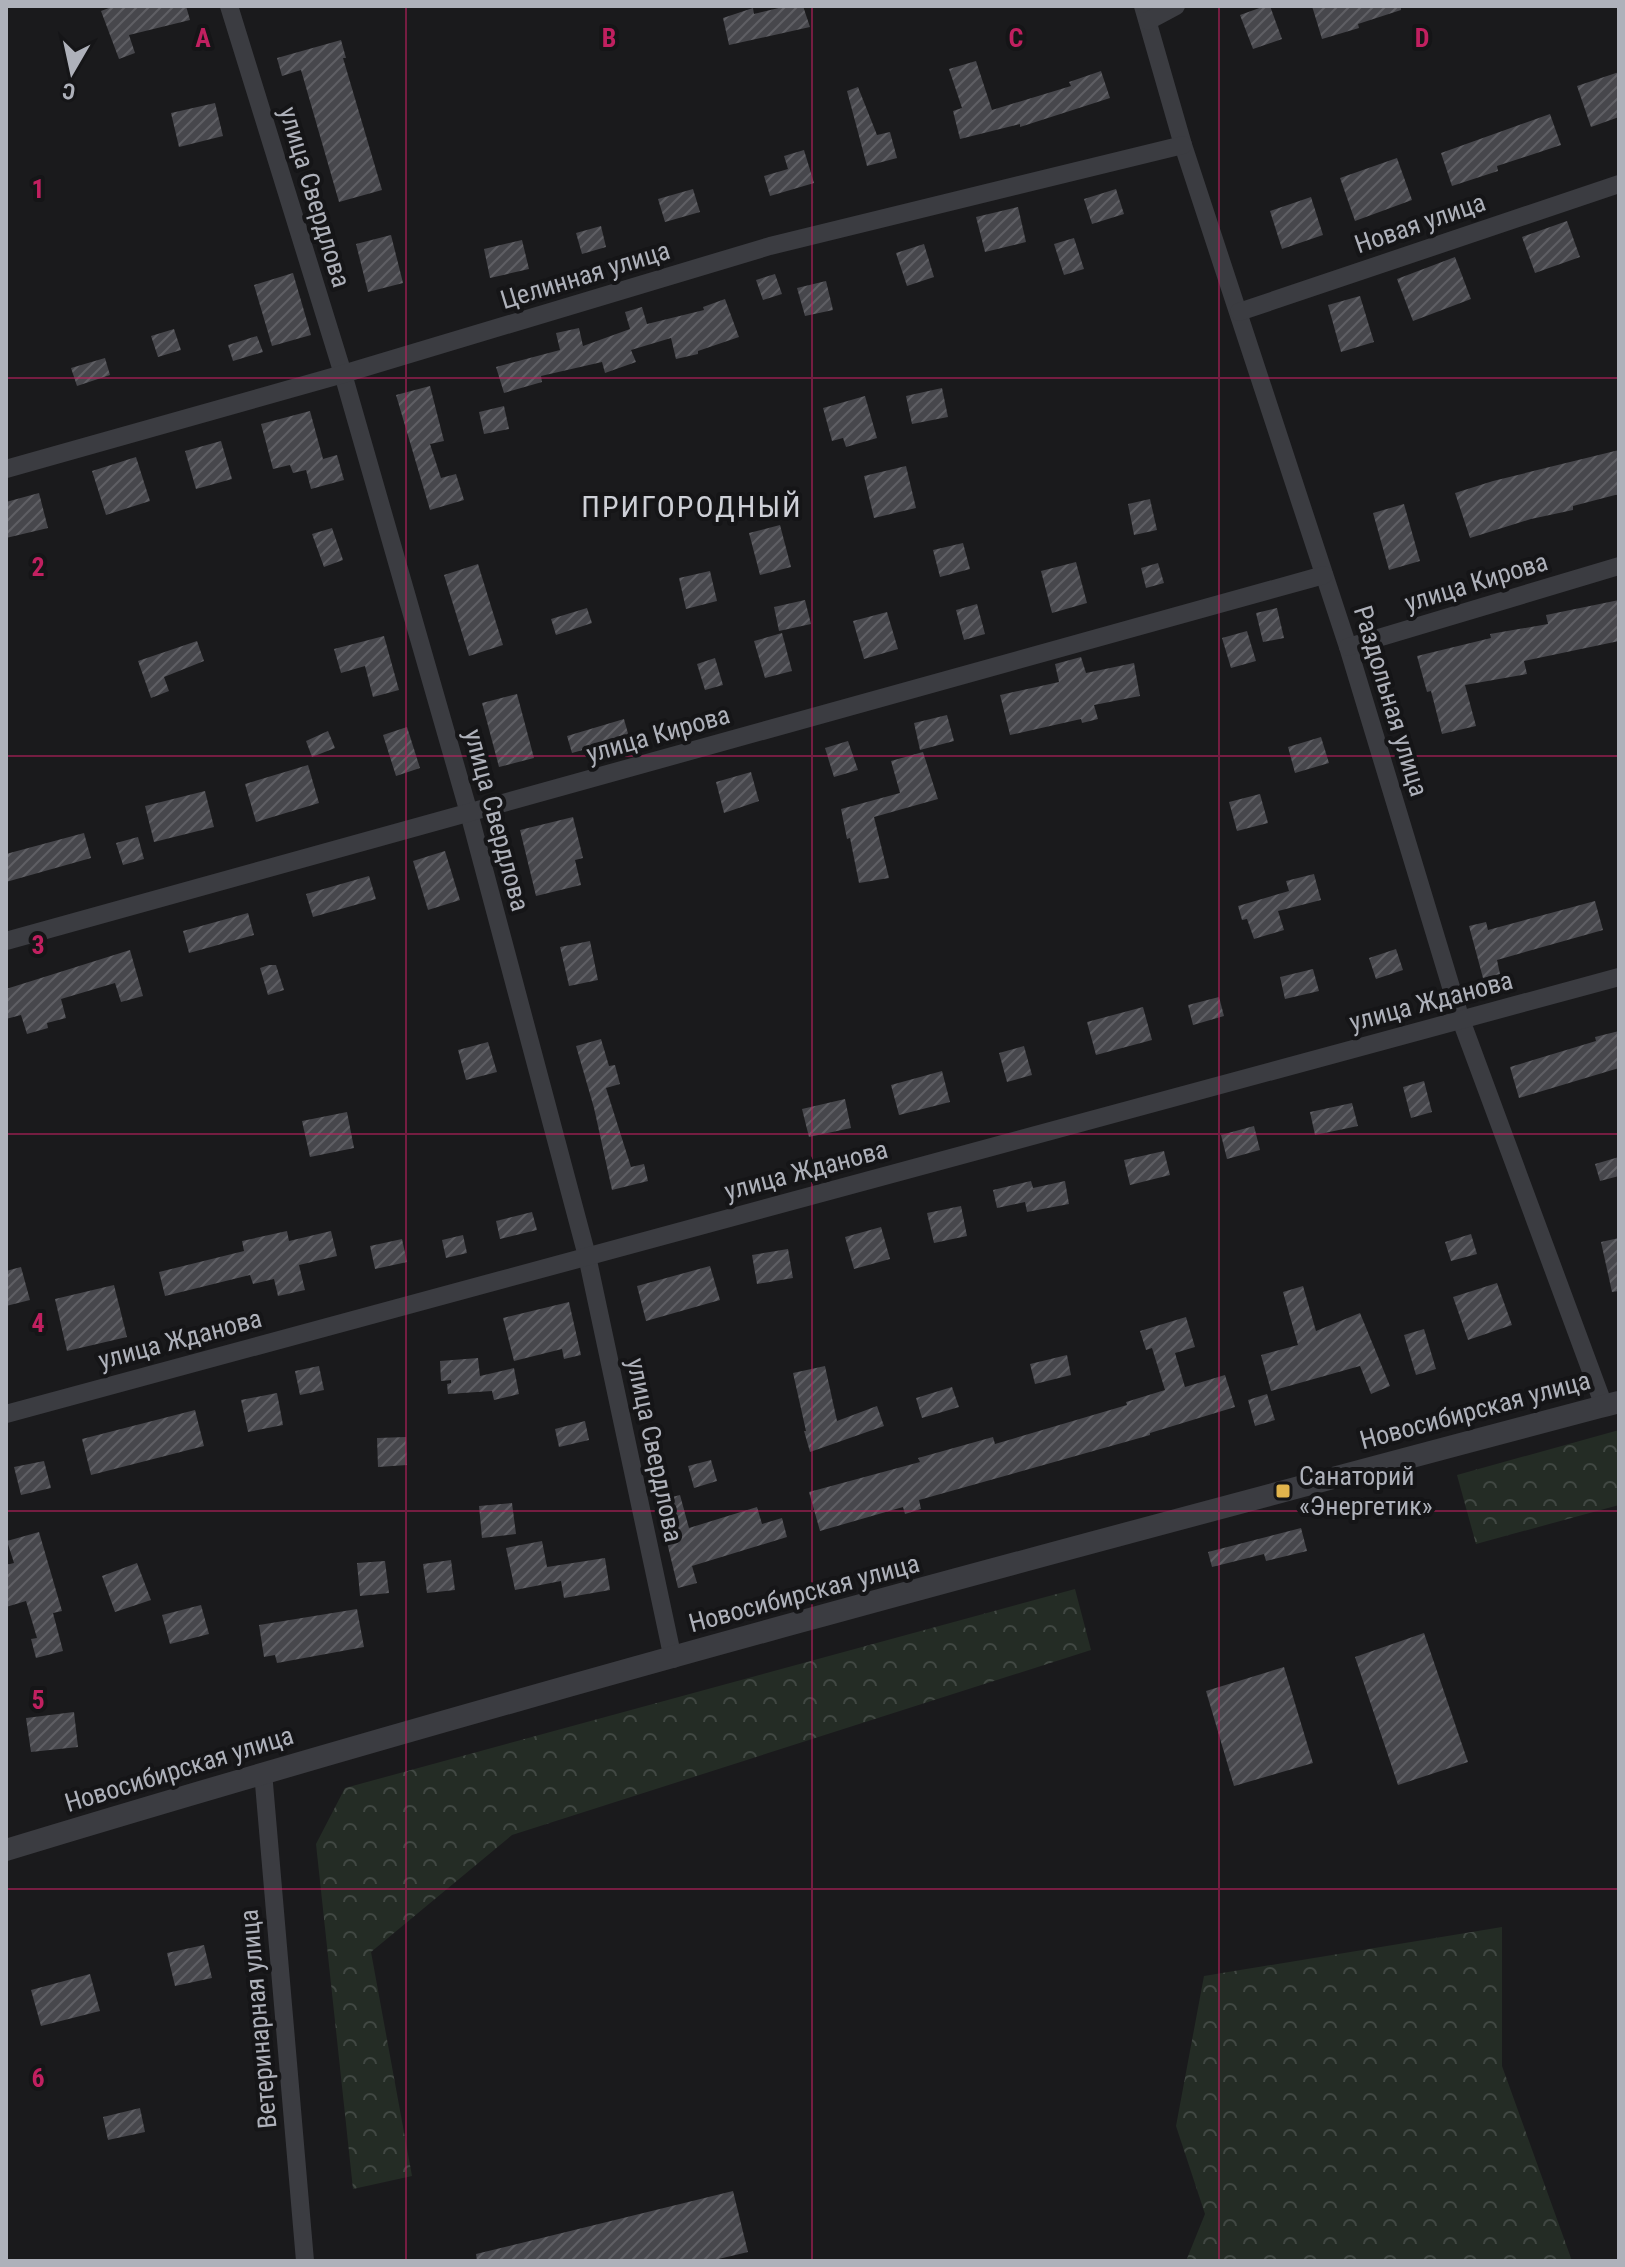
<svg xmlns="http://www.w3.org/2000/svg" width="1625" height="2267" viewBox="0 0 1625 2267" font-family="'Roboto Condensed',sans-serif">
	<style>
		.forest { fill: url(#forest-crowns) }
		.building { fill: url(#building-hatch) }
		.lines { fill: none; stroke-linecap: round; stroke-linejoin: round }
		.minor { stroke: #3b3c41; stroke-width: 18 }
		.tertiary { stroke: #3b3c41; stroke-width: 22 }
		.grid { fill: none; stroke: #c12060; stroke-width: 2; stroke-opacity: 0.55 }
		.poi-dot { fill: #e1b44c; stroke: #151517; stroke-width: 3 }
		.labels { text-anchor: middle; stroke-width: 8; stroke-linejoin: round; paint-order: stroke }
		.street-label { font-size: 26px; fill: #aeb1ba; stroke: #151517 }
		.poi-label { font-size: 26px; fill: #aeb1ba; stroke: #151517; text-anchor: start }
		.quarter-label { font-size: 30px; letter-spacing: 2px; fill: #ced0d7; stroke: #151517 }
		.grid-label { font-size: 26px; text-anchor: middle; font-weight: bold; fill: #c12060; stroke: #151517; stroke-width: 8; stroke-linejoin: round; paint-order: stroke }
	</style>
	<defs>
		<pattern id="forest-crowns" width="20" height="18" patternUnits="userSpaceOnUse" patternTransform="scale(2)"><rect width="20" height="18" fill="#242c25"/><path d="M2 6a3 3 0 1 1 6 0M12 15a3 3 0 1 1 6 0" fill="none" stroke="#414843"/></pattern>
		<pattern id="building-hatch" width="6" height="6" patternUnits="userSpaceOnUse" patternTransform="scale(2)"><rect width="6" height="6" fill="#47474c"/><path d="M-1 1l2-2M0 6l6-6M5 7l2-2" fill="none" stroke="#5f5f64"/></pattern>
	</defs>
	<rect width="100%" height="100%" fill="#1a1a1c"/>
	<g class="forest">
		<polygon points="1619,1430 1619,1505 1476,1544 1457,1475"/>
		<polygon points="1075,1589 1091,1650 512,1835 371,1952 412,2176 353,2189 316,1844 345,1788"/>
		<polygon points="1502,1927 1502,2066 1572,2261 1186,2261 1205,2214 1176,2126 1204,1976"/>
	</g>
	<g class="building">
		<polygon points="114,6 186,6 190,20 129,35 135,53 119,59 101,11"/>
		<polygon points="787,6 803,6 810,27 729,45 723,18 753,8 754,14"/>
		<polygon points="1265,6 1270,6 1282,39 1253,49 1240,15"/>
		<polygon points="1312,6 1401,6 1401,10 1358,24 1359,28 1322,39"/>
		<polygon points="341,40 346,58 343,58 382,190 339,202 301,70 282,76 277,58"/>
		<polygon points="976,61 992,110 1071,86 1069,82 1101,71 1110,98 1020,127 1020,124 960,139 953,111 962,108 949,69"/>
		<polygon points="1619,72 1619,117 1591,127 1577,86"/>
		<polygon points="858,87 877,135 890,132 897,158 867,166 847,91"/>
		<polygon points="215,103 223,136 179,147 171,113"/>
		<polygon points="1550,114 1561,145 1497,166 1498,171 1452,186 1441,153"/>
		<polygon points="804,150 814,183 770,196 764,176 788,169 784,156"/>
		<polygon points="1397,158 1412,200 1355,221 1340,178"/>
		<polygon points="693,189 700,212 665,222 658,199"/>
		<polygon points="1116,189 1124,214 1092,224 1084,199"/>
		<polygon points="1311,197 1323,235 1282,249 1270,211"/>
		<polygon points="1018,207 1026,242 985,252 976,217"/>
		<polygon points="1567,221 1580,257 1535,273 1522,237"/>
		<polygon points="601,226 606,247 582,254 576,233"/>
		<polygon points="391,235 403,283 368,292 356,244"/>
		<polygon points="1074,238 1084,269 1064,275 1054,244"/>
		<polygon points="522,240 529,269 490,278 484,249"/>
		<polygon points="924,244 934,277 907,286 896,253"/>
		<polygon points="1455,257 1471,299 1413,321 1397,279"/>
		<polygon points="293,273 311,335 272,346 254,285"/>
		<polygon points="775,274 782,294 763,300 756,280"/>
		<polygon points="826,281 833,310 805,316 797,288"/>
		<polygon points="1360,296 1374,342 1341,352 1328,305"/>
		<polygon points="725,299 739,337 698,351 698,354 676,359 671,338 631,350 636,362 605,373 602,362 541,376 542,382 504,393 496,367 560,350 556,333 579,328 583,346 630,329 625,312 642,307 647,324 704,310 703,307"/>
		<polygon points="174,329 181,350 158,357 151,336"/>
		<polygon points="257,336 263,352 233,361 228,345"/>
		<polygon points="105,358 110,375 77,386 71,368"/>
		<polygon points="430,386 444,441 430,444 441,478 456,474 464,500 430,510 396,395"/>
		<polygon points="942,388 948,417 912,424 906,396"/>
		<polygon points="865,396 877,438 846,447 843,438 832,441 823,408"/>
		<polygon points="504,406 509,429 484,434 479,412"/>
		<polygon points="310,411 323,459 337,455 344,480 311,489 306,470 293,473 290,465 273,469 261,424"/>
		<polygon points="221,441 232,479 196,489 185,451"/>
		<polygon points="1619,450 1619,494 1573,506 1573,510 1531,519 1470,538 1455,493 1493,481"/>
		<polygon points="136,457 150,501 106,515 92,471"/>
		<polygon points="906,466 916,508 874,518 864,476"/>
		<polygon points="39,493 48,528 6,538 6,502"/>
		<polygon points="1150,499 1157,530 1134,535 1128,504"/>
		<polygon points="1404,504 1420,561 1389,570 1373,513"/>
		<polygon points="780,525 791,567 760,575 749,533"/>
		<polygon points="332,528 343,560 324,567 312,534"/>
		<polygon points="963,543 970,569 940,577 933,550"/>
		<polygon points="1076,562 1087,603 1052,613 1041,571"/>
		<polygon points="1158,563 1164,583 1146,588 1141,568"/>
		<polygon points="478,564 503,645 469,656 444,575"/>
		<polygon points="710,571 717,601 686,609 679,578"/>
		<polygon points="805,600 811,624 779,631 774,607"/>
		<polygon points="1619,600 1619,641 1524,661 1527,674 1465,685 1476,726 1442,734 1431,691 1427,692 1417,656 1491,638 1490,634 1548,624 1546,615"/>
		<polygon points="977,604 985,634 964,640 956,610"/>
		<polygon points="587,608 592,623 556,635 551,619"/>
		<polygon points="1277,608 1284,638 1263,642 1256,613"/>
		<polygon points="887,612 898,649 864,659 853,621"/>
		<polygon points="1247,631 1256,661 1231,668 1222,638"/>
		<polygon points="782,633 792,671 765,678 754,641"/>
		<polygon points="384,636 399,690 373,697 365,666 341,673 334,649"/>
		<polygon points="197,641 204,661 164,677 169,691 151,698 138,661"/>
		<polygon points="1081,657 1086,673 1134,663 1140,696 1094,705 1098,719 1082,723 1081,719 1010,735 1000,695 1059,682 1055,664"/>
		<polygon points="715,658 723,685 705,690 697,664"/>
		<polygon points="517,694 534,758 499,767 482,703"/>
		<polygon points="947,715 954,741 920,750 914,723"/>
		<polygon points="624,719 629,737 572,753 567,736"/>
		<polygon points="407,727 420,768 396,776 383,735"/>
		<polygon points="328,731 335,748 312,757 306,741"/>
		<polygon points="1321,737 1329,763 1295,773 1288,747"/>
		<polygon points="848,741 858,770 834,777 825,748"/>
		<polygon points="923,752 938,799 874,817 889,878 859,883 850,838 847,839 841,809 900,793 891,761"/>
		<polygon points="308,765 319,803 256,822 245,784"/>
		<polygon points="751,772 759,801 724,813 716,782"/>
		<polygon points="205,791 214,827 154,842 145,806"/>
		<polygon points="1260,794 1268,823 1237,831 1229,802"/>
		<polygon points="573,817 583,858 575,860 581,885 536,896 520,830"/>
		<polygon points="84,833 91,858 6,882 6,854"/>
		<polygon points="138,837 144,859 123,865 116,843"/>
		<polygon points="445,851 460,900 428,910 413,861"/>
		<polygon points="1314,874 1321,900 1278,911 1284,930 1254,939 1247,919 1242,920 1238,906 1289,891 1286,881"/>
		<polygon points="369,876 376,899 313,917 306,894"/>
		<polygon points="1595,901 1603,930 1497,960 1500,974 1483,978 1469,926 1486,922 1488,930"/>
		<polygon points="248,913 254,935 189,953 183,931"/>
		<polygon points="590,941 598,980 569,986 560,947"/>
		<polygon points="1396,949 1403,970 1376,979 1369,958"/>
		<polygon points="130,950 143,996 121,1002 115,983 61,999 66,1018 47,1023 48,1028 27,1034 21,1015 6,1019 6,989"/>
		<polygon points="269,965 276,965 284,990 268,995 260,968"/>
		<polygon points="1313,969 1319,991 1285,999 1280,977"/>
		<polygon points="1219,997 1224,1016 1193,1025 1188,1005"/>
		<polygon points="1143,1007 1152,1040 1096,1055 1087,1022"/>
		<polygon points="1619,1031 1619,1068 1519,1098 1510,1067 1596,1041 1595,1037"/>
		<polygon points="601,1039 609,1066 615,1065 620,1084 606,1088 631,1167 644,1164 648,1181 612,1190 594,1108 576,1046"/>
		<polygon points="488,1042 497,1072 466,1080 458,1050"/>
		<polygon points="1024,1046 1032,1075 1007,1082 999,1053"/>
		<polygon points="942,1071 950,1102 899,1115 891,1085"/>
		<polygon points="1424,1081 1432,1112 1411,1118 1403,1087"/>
		<polygon points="845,1099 851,1128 809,1137 802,1109"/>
		<polygon points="1352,1103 1358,1126 1315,1135 1310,1112"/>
		<polygon points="347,1112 354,1148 310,1157 302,1121"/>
		<polygon points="1254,1126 1260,1150 1227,1159 1221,1135"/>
		<polygon points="1164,1151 1170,1175 1130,1185 1124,1160"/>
		<polygon points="1619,1157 1619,1176 1600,1181 1595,1164"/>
		<polygon points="1031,1181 1033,1188 1065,1181 1069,1204 1027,1212 1025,1202 997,1208 993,1190"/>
		<polygon points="961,1206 967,1236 934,1243 927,1213"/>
		<polygon points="532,1212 537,1230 500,1239 496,1221"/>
		<polygon points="881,1227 890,1259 854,1269 845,1237"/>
		<polygon points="287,1231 289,1241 331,1231 337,1256 299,1265 305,1290 278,1296 274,1279 253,1284 250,1275 165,1296 159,1272 244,1251 242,1241"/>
		<polygon points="1471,1234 1477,1254 1451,1261 1445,1242"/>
		<polygon points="463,1235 467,1253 446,1258 442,1240"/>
		<polygon points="1619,1238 1619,1291 1612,1292 1601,1242"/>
		<polygon points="402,1239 407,1262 375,1269 370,1246"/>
		<polygon points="788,1249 793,1278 757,1284 752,1255"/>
		<polygon points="710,1266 720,1300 646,1321 637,1286"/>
		<polygon points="21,1267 30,1300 6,1306 6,1271"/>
		<polygon points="1497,1283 1512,1325 1468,1340 1453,1297"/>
		<polygon points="114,1285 127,1337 67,1351 55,1299"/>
		<polygon points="1303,1286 1316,1331 1360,1313 1390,1386 1371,1394 1360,1366 1271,1391 1261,1355 1298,1345 1283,1292"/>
		<polygon points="569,1302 581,1355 564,1359 562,1349 514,1361 503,1318"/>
		<polygon points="1186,1317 1195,1347 1175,1353 1185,1387 1225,1375 1235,1407 1150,1433 1150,1435 1136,1439 919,1500 921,1509 905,1514 903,1507 820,1531 809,1492 920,1462 918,1458 993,1437 995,1444 1127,1405 1126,1402 1165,1390 1152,1348 1146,1350 1140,1331"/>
		<polygon points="1424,1329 1436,1369 1416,1375 1404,1335"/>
		<polygon points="1067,1355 1071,1375 1035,1384 1030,1364"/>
		<polygon points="478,1358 480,1376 514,1368 519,1394 494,1400 492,1391 448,1394 447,1384 451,1383 451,1380 441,1381 440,1361"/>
		<polygon points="319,1366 324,1390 300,1395 295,1371"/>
		<polygon points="825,1366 837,1421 877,1406 884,1426 810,1452 804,1431 806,1431 793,1373"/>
		<polygon points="952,1387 959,1407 922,1418 916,1398"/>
		<polygon points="277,1393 283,1425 248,1432 241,1400"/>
		<polygon points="1267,1394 1275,1420 1255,1426 1248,1400"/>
		<polygon points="195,1410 204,1446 91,1475 82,1439"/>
		<polygon points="585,1421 589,1440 559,1447 555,1429"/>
		<polygon points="406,1437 407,1465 378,1467 377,1438"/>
		<polygon points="711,1460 717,1481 694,1488 688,1466"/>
		<polygon points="44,1461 51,1488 21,1495 14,1467"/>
		<polygon points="680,1495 689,1528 757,1507 762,1524 782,1518 787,1537 692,1566 697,1583 678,1588 657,1501"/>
		<polygon points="512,1503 516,1534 482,1538 479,1506"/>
		<polygon points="1301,1528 1307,1551 1266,1561 1264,1554 1212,1567 1208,1552"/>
		<polygon points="39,1532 62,1611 53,1613 63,1651 36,1658 31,1639 37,1638 26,1601 6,1607 6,1565 14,1563 7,1541"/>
		<polygon points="542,1541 547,1567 605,1558 610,1590 564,1598 561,1581 515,1590 506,1548"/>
		<polygon points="451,1560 455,1590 427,1593 423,1564"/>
		<polygon points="385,1561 389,1593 360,1596 357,1563"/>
		<polygon points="137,1563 151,1600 115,1612 102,1576"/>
		<polygon points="201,1605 209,1634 170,1644 162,1615"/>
		<polygon points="357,1609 364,1647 277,1663 275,1655 264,1657 259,1625"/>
		<polygon points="1424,1633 1468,1762 1398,1785 1355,1657"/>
		<polygon points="1284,1667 1313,1763 1234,1786 1206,1691"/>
		<polygon points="74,1712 78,1747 31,1752 26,1718"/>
		<polygon points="204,1945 212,1978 175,1986 167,1953"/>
		<polygon points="90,1974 100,2011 41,2026 31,1990"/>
		<polygon points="140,2108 145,2132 108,2140 103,2117"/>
		<polygon points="733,2191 748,2252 710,2261 477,2261 476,2254"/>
	</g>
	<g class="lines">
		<g class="minor">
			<polyline points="229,6 343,374 469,813 587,1256 673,1659"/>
			<polyline points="1143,6 1183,145 1348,647 1461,1020 1604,1406"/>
			<polyline points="1148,21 1176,6"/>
			<polyline points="1239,312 1619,184"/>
			<polyline points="6,469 343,374 770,246 1183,145"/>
			<polyline points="1348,647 1619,566"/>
			<polyline points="6,941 1324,575"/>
			<polyline points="6,1414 1619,977"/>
			<polyline points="263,1772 305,2261"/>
		</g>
		<path class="tertiary" d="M 6,1850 C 540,1688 1080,1545 1619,1402"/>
	</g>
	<path class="grid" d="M 406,6 L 406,2261M 812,6 L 812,2261M 1219,6 L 1219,2261M 6,378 L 1619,378M 6,756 L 1619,756M 6,1134 L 1619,1134M 6,1511 L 1619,1511M 6,1889 L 1619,1889"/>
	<rect class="poi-dot" x="1275" y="1483" width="16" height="16" rx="4"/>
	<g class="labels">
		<g class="street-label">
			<text transform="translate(315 197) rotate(73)" y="9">улица Свердлова</text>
			<text transform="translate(1420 223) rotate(-19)" y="9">Новая улица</text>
			<text transform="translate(585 275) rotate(-17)" y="9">Целинная улица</text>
			<text transform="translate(1476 582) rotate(-17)" y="9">улица Кирова</text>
			<text transform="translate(1391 701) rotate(73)" y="9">Раздольная улица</text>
			<text transform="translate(658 734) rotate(-16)" y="9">улица Кирова</text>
			<text transform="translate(497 820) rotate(75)" y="9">улица Свердлова</text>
			<text transform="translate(1431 1001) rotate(-15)" y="9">улица Жданова</text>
			<text transform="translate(806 1170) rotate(-15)" y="9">улица Жданова</text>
			<text transform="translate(180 1339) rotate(-15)" y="9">улица Жданова</text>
			<text transform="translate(1475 1410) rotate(-15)" y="9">Новосибирская улица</text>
			<text transform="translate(655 1450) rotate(78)" y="9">улица Свердлова</text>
			<text transform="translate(804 1593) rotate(-15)" y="9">Новосибирская улица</text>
			<text transform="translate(179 1769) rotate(-17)" y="9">Новосибирская улица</text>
			<text transform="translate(258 2019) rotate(-95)" y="9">Ветеринарная улица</text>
		</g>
		<g class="poi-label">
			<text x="1299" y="1485">Санаторий<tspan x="1299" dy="30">«Энергетик»</tspan></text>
		</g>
		<g class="quarter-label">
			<text x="692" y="517">ПРИГОРОДНЫЙ</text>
		</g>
	</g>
	<g class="grid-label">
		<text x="203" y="47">A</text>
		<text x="609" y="47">B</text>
		<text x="1016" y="47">C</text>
		<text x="1422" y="47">D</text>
		<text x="38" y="198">1</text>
		<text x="38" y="576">2</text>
		<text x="38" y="954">3</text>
		<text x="38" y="1332">4</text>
		<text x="38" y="1709">5</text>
		<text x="38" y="2087">6</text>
	</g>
	<rect width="1625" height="2267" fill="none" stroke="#aeb1ba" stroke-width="16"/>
	<g transform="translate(72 72) rotate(189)" stroke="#151517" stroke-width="6" paint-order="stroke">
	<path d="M0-6L14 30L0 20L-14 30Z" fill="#aeb1ba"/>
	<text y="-12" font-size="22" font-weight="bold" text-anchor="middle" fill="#aeb1ba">С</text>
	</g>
</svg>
